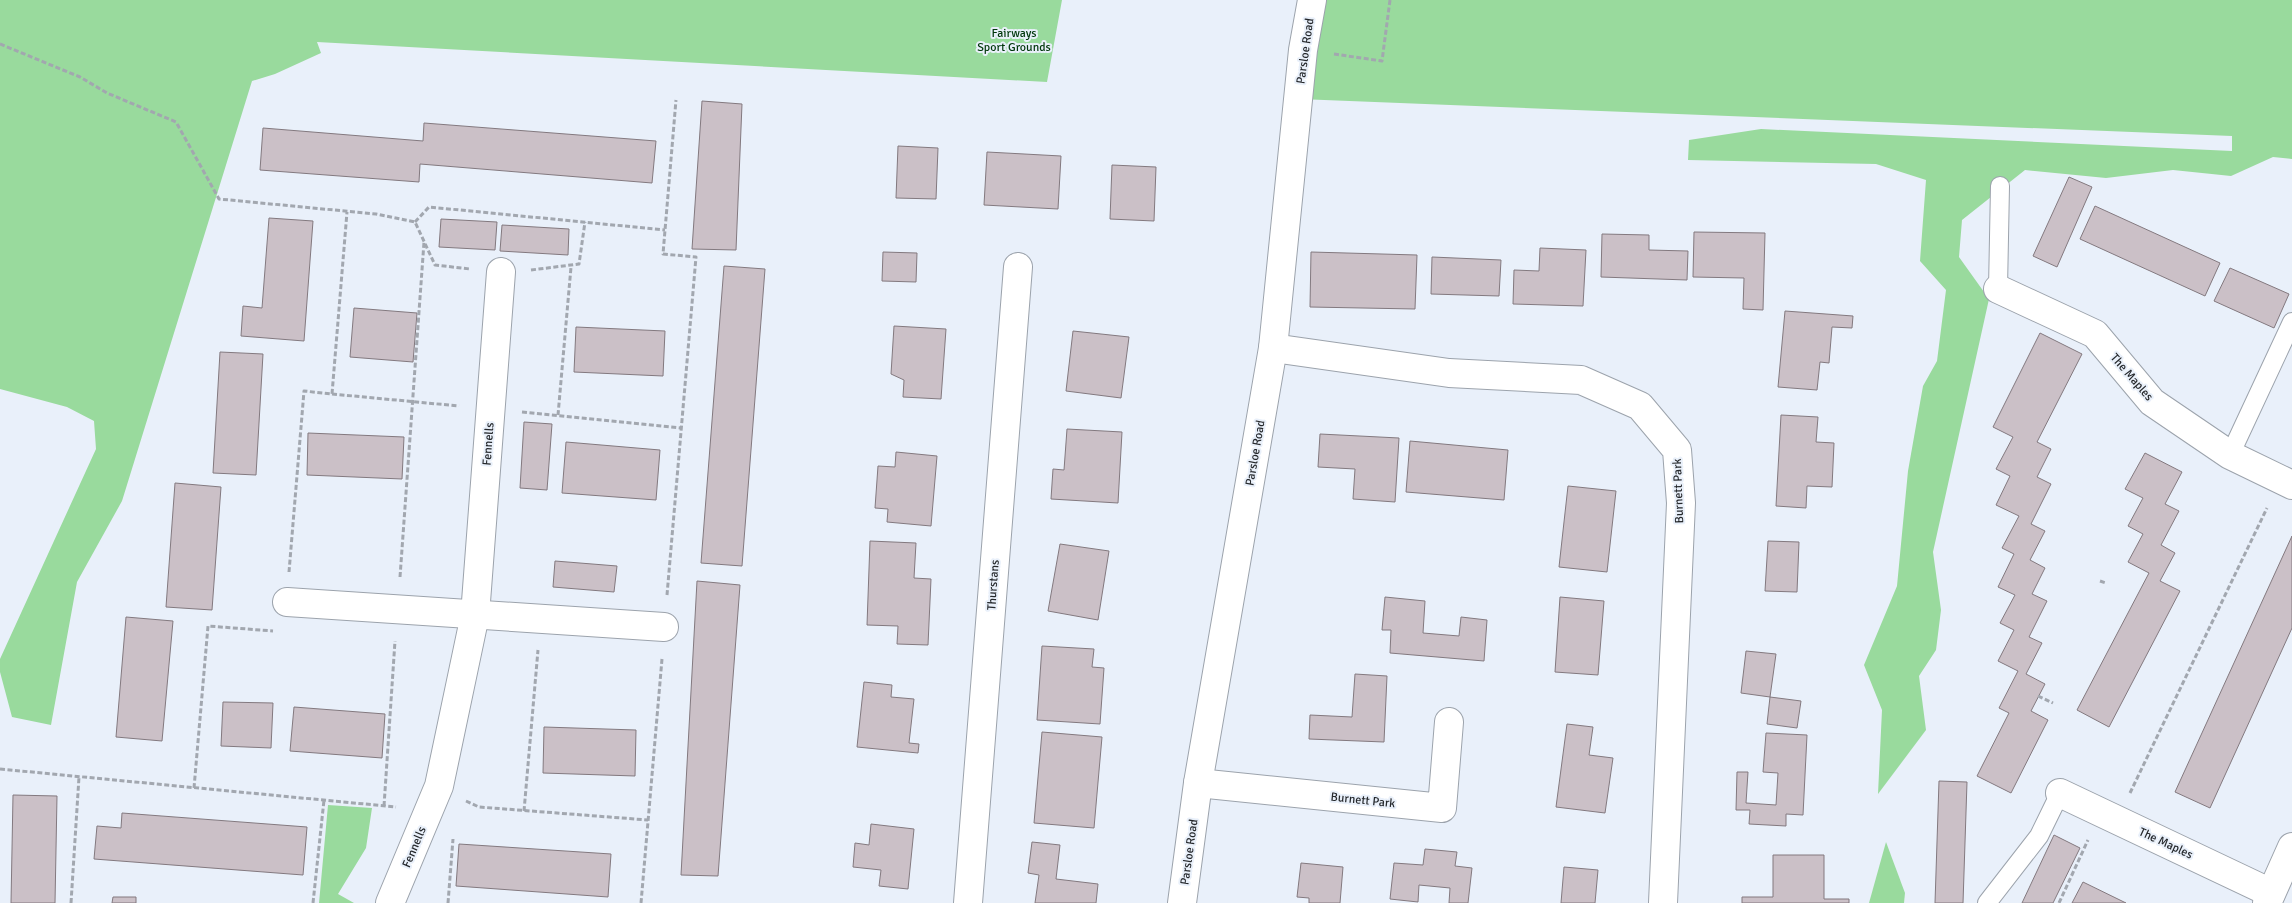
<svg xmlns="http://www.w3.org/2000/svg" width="2292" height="903" viewBox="0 0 2292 903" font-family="Signika,sans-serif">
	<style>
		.green { fill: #99da9d }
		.building { fill: #cbc0c7; stroke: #83797f }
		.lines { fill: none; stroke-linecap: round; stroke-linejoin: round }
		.service-casing { stroke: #9ca3ac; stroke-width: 20 }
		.minor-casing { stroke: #9ca3ac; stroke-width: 30 }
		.path { stroke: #a2a7af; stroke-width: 3; stroke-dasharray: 5 2.5; stroke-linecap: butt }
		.service { stroke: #fff; stroke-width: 18 }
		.minor { stroke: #fff; stroke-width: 28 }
		.labels { text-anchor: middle; stroke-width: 4; stroke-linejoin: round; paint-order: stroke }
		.park-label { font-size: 12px; fill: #00370b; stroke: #e9f0fa }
		.street-label { font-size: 12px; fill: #25282c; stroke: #e9f0fa }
	</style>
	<rect width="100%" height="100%" fill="#e9f0fa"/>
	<g class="green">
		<polygon points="0,0 1062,0 1047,82 317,42 321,53 275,74 252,81 122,501 77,582 51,725 12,717 0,672 0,659 96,449 94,421 67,407 0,389"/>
		<polygon points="1313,0 2292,0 2292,159 2273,157 2231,176 2173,170 2106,178 2025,170 1962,220 1959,257 1989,299 1933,552 1941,610 1936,650 1919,676 1926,730 1878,794 1882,710 1864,665 1897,586 1908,471 1923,386 1937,361 1946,290 1920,261 1926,180 1876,164 1688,160 1689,140 1761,129 2232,151 2232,136 1299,99"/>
		<polygon points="328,805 372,808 366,848 338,894 354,903 319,903"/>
		<polygon points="1886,842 1905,893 1904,903 1869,903"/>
	</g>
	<g class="building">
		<polygon points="702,101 742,104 736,250 692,249"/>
		<polygon points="424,123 656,141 652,183 420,164 419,182 260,170 263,128 423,141"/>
		<polygon points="898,146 938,148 936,199 896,198"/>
		<polygon points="987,152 1061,156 1058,209 984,205"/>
		<polygon points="1112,165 1156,167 1154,221 1110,219"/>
		<polygon points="2069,177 2092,187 2057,267 2033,256"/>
		<polygon points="2095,206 2220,263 2205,296 2080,239"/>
		<polygon points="269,218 313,221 304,341 241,336 243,306 262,308"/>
		<polygon points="441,219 497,222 495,250 439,247"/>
		<polygon points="502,225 569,229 568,255 500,251"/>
		<polygon points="1694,232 1765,233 1763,310 1743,309 1744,278 1693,277"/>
		<polygon points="1602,234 1649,235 1649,250 1688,251 1687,280 1601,277"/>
		<polygon points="1540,248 1586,250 1583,306 1513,304 1514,270 1539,271"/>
		<polygon points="883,252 917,253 916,282 882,281"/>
		<polygon points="1311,252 1417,255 1415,309 1310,307"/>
		<polygon points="1432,257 1501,260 1499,296 1431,294"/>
		<polygon points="724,266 765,269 742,566 701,563"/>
		<polygon points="2230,268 2289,294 2274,328 2214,301"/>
		<polygon points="354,308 417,313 413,362 350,357"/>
		<polygon points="1785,311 1853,316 1852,328 1832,327 1829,363 1820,362 1817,390 1778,387"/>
		<polygon points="894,326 946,329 941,399 903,397 904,380 891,374"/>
		<polygon points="576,327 665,331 663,376 574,372"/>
		<polygon points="1073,331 1129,337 1121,398 1066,391"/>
		<polygon points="2040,333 2082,354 2037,442 2051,449 2037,477 2051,484 2031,524 2045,531 2030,560 2045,568 2032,594 2047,601 2029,637 2042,643 2026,674 2045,684 2031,711 2048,720 2011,793 1977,776 2009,713 1999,708 2018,671 1998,661 2014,630 2000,623 2015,595 1998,587 2014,554 2002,548 2019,516 1996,505 2010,476 1996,469 2013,437 1993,427"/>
		<polygon points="220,352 263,354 256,475 213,473"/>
		<polygon points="1781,415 1818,417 1816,442 1834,443 1832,487 1807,486 1806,508 1776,506"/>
		<polygon points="524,422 552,424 547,490 520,488"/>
		<polygon points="1067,429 1122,432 1118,503 1051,499 1053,469 1064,470"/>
		<polygon points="308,433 404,437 402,479 307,475"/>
		<polygon points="1320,434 1399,438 1395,502 1353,499 1355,469 1318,467"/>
		<polygon points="1410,441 1508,450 1504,500 1406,492"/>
		<polygon points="566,442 660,450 656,500 562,493"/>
		<polygon points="896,452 937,456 931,526 887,522 888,509 875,508 878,466 895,467"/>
		<polygon points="2145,453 2182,472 2165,504 2179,511 2161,545 2175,553 2160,581 2180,591 2109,727 2077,710 2149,573 2128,562 2143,534 2128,526 2143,498 2125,489"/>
		<polygon points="175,483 221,487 212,610 166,607"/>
		<polygon points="1568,486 1616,491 1607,572 1559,567"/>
		<polygon points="2292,536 2292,628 2210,808 2175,792"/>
		<polygon points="870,541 916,543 914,578 931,579 928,645 897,644 898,626 867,625"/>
		<polygon points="1768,541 1799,542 1797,592 1765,591"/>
		<polygon points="1060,544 1109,551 1098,620 1048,611"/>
		<polygon points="555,561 617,566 614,592 553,587"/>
		<polygon points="697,581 740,585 718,876 681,875"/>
		<polygon points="1385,597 1425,601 1423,633 1459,636 1461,617 1487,620 1484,661 1390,653 1391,630 1382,630"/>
		<polygon points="1560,597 1604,601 1598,675 1555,672"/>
		<polygon points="126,617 173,621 162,741 116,737"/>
		<polygon points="1042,646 1094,649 1092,667 1104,668 1100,724 1037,720"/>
		<polygon points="1746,651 1776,654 1770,697 1741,693"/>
		<polygon points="1355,674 1387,676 1384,742 1309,739 1310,715 1352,717"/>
		<polygon points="864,682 892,685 891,697 914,699 909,743 919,744 918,753 857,747"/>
		<polygon points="1770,697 1801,701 1797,728 1767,724"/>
		<polygon points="223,702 273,703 271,748 221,746"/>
		<polygon points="294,707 385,714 382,758 290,751"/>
		<polygon points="1567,724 1593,727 1589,755 1613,758 1605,813 1556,807"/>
		<polygon points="544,727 636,730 635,776 543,773"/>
		<polygon points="1042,732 1102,737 1094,828 1034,823"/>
		<polygon points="1766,733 1807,735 1803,815 1786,814 1786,826 1749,824 1750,810 1736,810 1737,772 1748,772 1746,803 1776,805 1778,773 1763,772"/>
		<polygon points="1939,781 1967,782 1963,903 1935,903"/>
		<polygon points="13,795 57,796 55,903 11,903"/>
		<polygon points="122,813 307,827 303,875 94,859 97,826 121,828"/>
		<polygon points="871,824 914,829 908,889 879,886 881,870 853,867 855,843 869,845"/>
		<polygon points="2054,835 2080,848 2053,903 2022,903"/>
		<polygon points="1032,842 1060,845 1056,879 1098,884 1096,903 1035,903 1039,875 1028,873"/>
		<polygon points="459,844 611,854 608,897 456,886"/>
		<polygon points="1425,849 1457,852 1455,866 1472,868 1468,903 1449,903 1450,888 1419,885 1418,902 1390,899 1394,863 1423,865"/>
		<polygon points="1773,855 1824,855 1824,899 1849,899 1849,903 1742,903 1742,897 1773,897"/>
		<polygon points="1301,863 1343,867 1340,903 1309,903 1309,898 1297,897"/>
		<polygon points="1564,867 1598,870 1595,903 1561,903"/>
		<polygon points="2083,882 2126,903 2072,903"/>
		<polygon points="113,897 136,897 136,903 112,903"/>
	</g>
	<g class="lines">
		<g class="service-casing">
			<g id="service">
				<polyline points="1998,289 2000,186"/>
				<polyline points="2230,455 2292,322"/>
				<polyline points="1987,903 2039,836 2060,793"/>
			</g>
		</g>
		<g class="minor-casing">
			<g id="minor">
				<polyline points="1998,289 2095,334 2152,402 2230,455 2292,485"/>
				<polyline points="1273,348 1449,373 1581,380 1640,406 1677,450 1681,503 1663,903"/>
				<polyline points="287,602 664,627"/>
				<polyline points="1198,783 1442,808 1449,722"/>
				<polyline points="2060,793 2271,893"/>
				<polyline points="390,903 439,786 475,615 501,272"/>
				<polyline points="968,903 1018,267"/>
				<polyline points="1182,903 1198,783 1273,348 1303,50 1312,0"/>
				<polyline points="2267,903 2292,847"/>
			</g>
		</g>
		<g class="path">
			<polyline points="0,44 80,77 107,93 176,122 219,199 376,214 415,222 435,265 470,269"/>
			<polyline points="1334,54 1382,61 1390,0"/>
			<polyline points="415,222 429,207 665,230"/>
			<polyline points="531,270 579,264 585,222"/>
			<polyline points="332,394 459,406"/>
			<polyline points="522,412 681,428"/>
			<polyline points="558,415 571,267"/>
			<polyline points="289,572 304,391 332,394 347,212"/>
			<polyline points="400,577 424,242"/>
			<polyline points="2100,581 2106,583"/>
			<polyline points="667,595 696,257 663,254 676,100"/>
			<polyline points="2038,696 2053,703"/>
			<polyline points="0,769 396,807"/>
			<polyline points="194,788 208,626 273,631"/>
			<polyline points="2130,793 2267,508"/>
			<polyline points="466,801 479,807 648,820"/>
			<polyline points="384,806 395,641"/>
			<polyline points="524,811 538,650"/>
			<polyline points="71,903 79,777"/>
			<polyline points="313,903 324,800"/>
			<polyline points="448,903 453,839"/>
			<polyline points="641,903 662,659"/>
			<polyline points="2059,903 2088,840"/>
		</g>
		<use href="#service" class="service"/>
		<use href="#minor" class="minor"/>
	</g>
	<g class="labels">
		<g class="park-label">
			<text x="1014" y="37">Fairways<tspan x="1014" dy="14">Sport Grounds</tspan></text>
		</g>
		<g class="street-label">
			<text transform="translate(1305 51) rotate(-82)" y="4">Parsloe Road</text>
			<text transform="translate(2132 377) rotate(49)" y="4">The Maples</text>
			<text transform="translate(488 444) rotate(-86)" y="4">Fennells</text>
			<text transform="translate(1255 453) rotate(-80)" y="4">Parsloe Road</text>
			<text transform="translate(1678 491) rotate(-92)" y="4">Burnett Park</text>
			<text transform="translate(993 585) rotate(-86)" y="4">Thurstans</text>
			<text transform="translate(1363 800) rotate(6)" y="4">Burnett Park</text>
			<text transform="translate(2166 843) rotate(25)" y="4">The Maples</text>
			<text transform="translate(414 847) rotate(-67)" y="4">Fennells</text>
			<text transform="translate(1189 852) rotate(-82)" y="4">Parsloe Road</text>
		</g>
	</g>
</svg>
